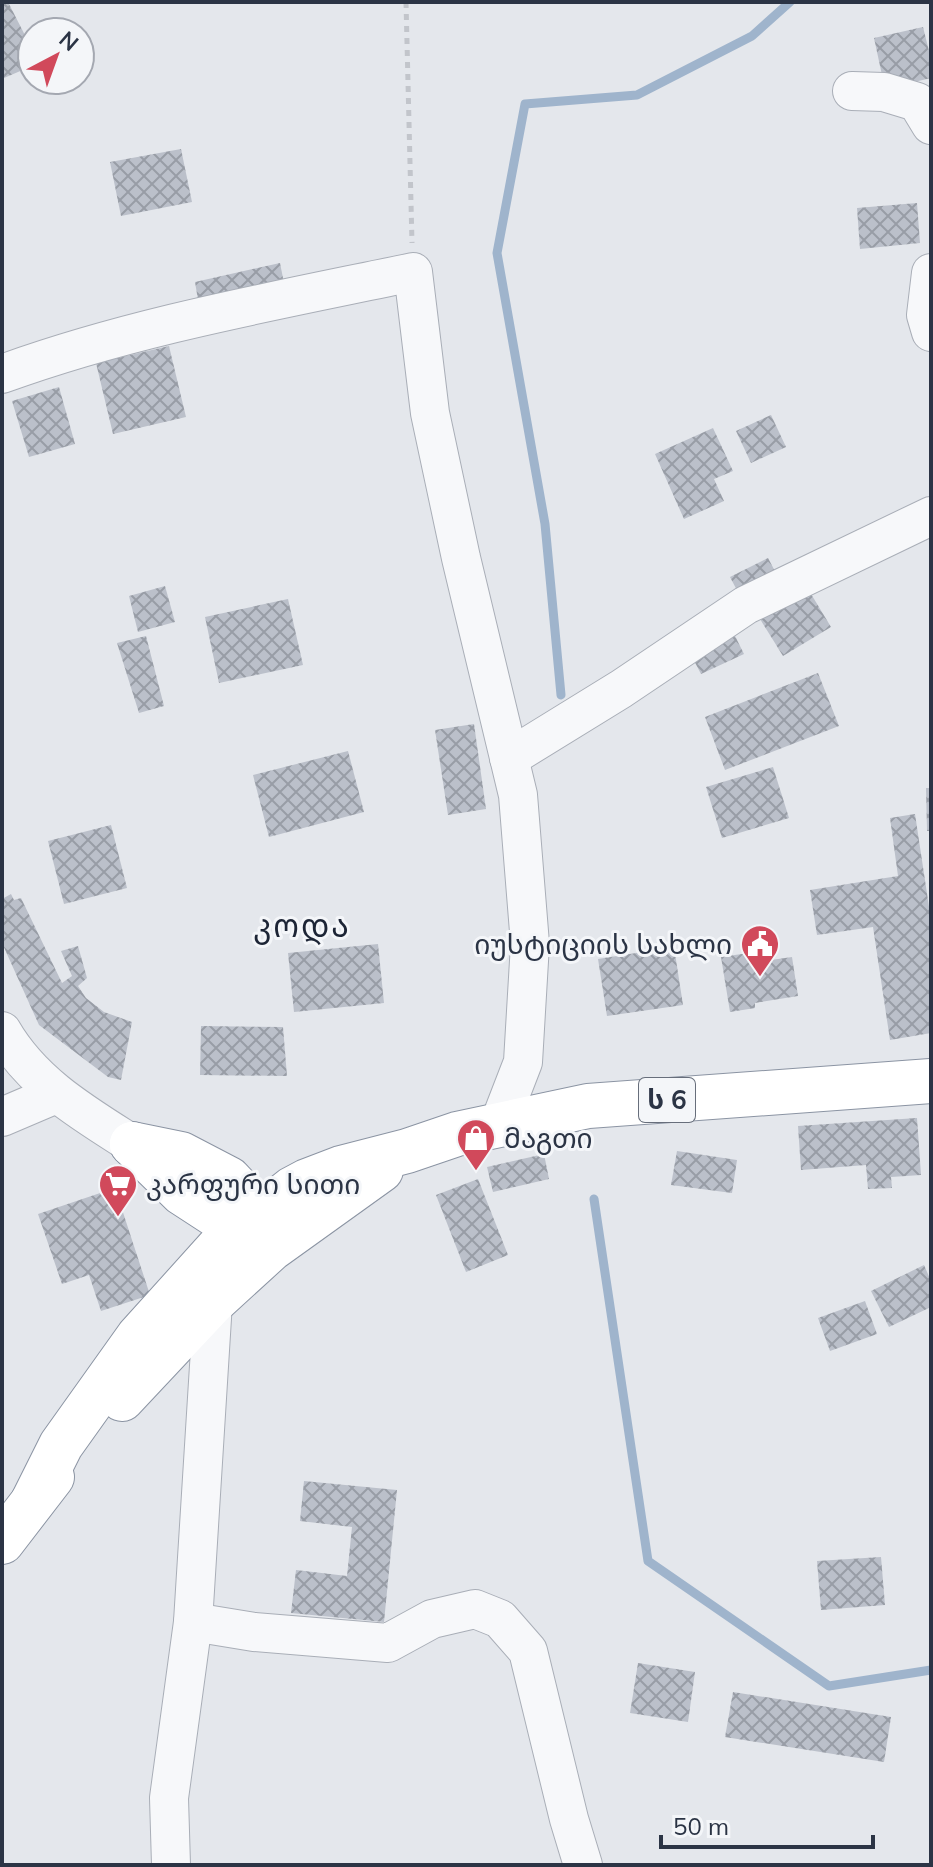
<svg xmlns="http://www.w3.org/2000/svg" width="933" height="1867" viewBox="0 0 933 1867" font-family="Mulish,'Noto Sans Georgian',sans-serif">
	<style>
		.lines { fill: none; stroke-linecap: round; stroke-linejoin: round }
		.stream { stroke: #9fb4cc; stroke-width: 9 }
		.building { fill: url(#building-cross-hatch) }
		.minor-casing { stroke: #a9aeb7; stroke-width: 40 }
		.highway-casing { stroke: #8b94a3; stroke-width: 46 }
		.path { stroke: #c2c5cb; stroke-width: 5; stroke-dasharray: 6 6; stroke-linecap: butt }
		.minor { stroke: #f7f8fa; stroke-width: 38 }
		.highway { stroke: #fff; stroke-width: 44 }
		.labels { text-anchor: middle; stroke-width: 6; stroke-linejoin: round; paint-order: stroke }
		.shield { fill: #f4f6f9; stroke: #676e7b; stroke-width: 2 }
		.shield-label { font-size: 26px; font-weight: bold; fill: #2b3445 }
		.poi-label { font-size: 28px; fill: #2b3445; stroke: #f4f6f9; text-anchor: start }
		.quarter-label { font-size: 32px; letter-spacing: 2px; fill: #1d2536; stroke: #f4f6f9 }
	</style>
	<defs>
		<pattern id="building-cross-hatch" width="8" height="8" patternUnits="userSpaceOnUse" patternTransform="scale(2)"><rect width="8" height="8" fill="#bbc0ca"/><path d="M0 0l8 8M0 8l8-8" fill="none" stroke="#989da6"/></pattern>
	</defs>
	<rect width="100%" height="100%" fill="#e4e7ec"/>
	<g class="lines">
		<g class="stream">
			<polyline points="561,695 545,524 497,253 525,104 637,95 752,36 790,2"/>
			<polyline points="594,1199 648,1561 829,1686 931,1670"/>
		</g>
	</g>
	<g class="building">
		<polygon points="8,2 32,49 32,66 4,78 2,73 2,5"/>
		<polygon points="923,27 931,59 931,78 885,89 874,38"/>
		<polygon points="181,149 192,202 121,216 110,162"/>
		<polygon points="917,203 920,243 860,249 857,208"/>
		<polygon points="280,263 286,293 200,312 195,282"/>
		<polygon points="169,346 186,417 113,434 96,363"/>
		<polygon points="59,387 75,444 29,457 12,401"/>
		<polygon points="771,415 786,447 751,463 736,431"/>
		<polygon points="713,428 733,471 714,479 724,501 684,519 655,454"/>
		<polygon points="768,558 778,577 740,596 730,577"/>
		<polygon points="165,586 175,622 138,632 129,596"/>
		<polygon points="808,589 831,627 783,656 760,619"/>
		<polygon points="288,599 303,665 219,683 205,617"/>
		<polygon points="733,632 744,654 701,674 690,653"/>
		<polygon points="146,636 164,706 139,713 117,643"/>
		<polygon points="818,673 839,726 725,770 705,717"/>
		<polygon points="474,724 486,809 448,815 435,730"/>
		<polygon points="348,751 364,812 269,837 253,775"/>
		<polygon points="773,767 789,818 722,838 706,787"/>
		<polygon points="926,788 931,788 931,831 927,831"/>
		<polygon points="915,814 931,920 931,1033 890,1040 873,927 817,935 810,890 898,876 890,818"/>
		<polygon points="111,825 127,888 64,904 48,841"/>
		<polygon points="11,894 14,900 21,898 62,983 72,976 61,951 78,946 87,978 78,986 86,998 104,1012 132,1022 121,1080 108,1077 39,1025 2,943 2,899"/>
		<polygon points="378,944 384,1003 294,1012 288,953"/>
		<polygon points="674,947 683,1005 607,1016 598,959"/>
		<polygon points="769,950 771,960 792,957 798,996 755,1003 755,1008 730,1012 721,957"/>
		<polygon points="201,1026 283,1027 287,1076 200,1075"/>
		<polygon points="917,1118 921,1175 891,1177 892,1188 868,1189 866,1165 801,1170 798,1126"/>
		<polygon points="677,1151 737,1160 732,1193 671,1185"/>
		<polygon points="544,1154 549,1179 493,1192 487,1167"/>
		<polygon points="478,1179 508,1255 466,1272 436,1195"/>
		<polygon points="115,1188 150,1295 101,1311 89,1275 62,1284 38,1214"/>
		<polygon points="924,1265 931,1281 931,1307 889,1327 871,1291"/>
		<polygon points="865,1301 877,1334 830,1351 818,1318"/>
		<polygon points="304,1481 397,1490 384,1622 291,1613 296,1570 347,1576 352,1527 300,1521"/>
		<polygon points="881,1557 885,1605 821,1610 817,1561"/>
		<polygon points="638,1663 695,1672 688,1722 630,1713"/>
		<polygon points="733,1692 891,1717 884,1762 725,1737"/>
	</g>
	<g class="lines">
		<g class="minor-casing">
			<g id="minor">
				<polyline points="852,91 884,92 917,102 931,125"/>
				<polyline points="931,273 926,315 931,332"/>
				<path d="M 2,374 C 134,326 275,301 413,272 L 430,413 L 461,558 L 518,795 L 530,944 L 523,1062 L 499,1124"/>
				<polyline points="509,758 621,689 746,605 931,516"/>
				<path d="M 2,1031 C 32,1083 83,1113 132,1144"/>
				<polyline points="2,1117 56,1094"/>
				<polyline points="193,1622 254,1632 388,1643 432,1619 475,1609 500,1619 528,1651 569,1819 583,1865"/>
				<polyline points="171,1865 169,1798 193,1622 213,1302"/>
			</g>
		</g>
		<g class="highway-casing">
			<g id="highway">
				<polyline points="132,1144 181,1154 229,1179 261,1213 268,1239"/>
				<polyline points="132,1144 182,1193 225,1221 237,1232 261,1245"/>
				<polyline points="122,1399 213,1302 271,1249 381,1170"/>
				<polyline points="33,1501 61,1445 138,1337 220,1246 292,1189 307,1181 341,1168 407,1151 457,1134 588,1106 931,1081"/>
				<polyline points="2,1542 52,1477"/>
			</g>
		</g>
		<polyline class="path" points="406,2 412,243"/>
		<use href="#minor" class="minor"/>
		<use href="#highway" class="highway"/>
	</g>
	<defs>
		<g id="civic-pin" transform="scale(2)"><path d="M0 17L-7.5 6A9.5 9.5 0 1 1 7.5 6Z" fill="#d1495b" stroke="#f4f6f9"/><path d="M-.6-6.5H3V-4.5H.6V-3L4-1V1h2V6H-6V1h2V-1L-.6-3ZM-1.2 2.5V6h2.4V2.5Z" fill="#fff"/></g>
		<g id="shop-pin" transform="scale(2)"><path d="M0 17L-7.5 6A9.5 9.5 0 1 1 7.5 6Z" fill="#d1495b" stroke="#f4f6f9"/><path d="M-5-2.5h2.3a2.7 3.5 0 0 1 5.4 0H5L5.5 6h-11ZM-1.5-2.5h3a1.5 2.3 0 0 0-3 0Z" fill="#fff"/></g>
		<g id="supermarket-pin" transform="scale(2)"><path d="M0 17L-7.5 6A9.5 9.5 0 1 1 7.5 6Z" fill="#d1495b" stroke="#f4f6f9"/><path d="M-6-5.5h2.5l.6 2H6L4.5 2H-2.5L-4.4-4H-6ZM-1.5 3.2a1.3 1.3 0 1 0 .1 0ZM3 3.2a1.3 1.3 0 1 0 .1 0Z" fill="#fff"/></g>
	</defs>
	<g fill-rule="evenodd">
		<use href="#civic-pin" x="760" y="944"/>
		<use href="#shop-pin" x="476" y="1138"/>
		<use href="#supermarket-pin" x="118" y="1184"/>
	</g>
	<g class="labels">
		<rect class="shield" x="639" y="1078" width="56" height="44" rx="6"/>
		<g class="shield-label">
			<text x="667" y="1109">ს 6</text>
		</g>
		<g class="poi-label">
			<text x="732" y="954" text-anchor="end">იუსტიციის სახლი</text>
			<text x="504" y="1148">მაგთი</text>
			<text x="146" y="1194">კარფური სითი</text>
		</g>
		<g class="quarter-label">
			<text x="302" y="937">კოდა</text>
		</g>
	</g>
	<rect width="933" height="1867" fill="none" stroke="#2b3445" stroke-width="8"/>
	<g transform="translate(56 56) rotate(41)"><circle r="38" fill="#f4f6f9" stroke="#a4a8b1" stroke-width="2"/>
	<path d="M0-6L14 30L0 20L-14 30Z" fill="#d1495b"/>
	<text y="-12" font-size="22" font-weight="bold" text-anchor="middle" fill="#2b3445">N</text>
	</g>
	<path d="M661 1835v12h212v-12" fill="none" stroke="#2b3445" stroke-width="4"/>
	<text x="673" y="1835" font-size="24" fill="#2b3445" stroke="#f4f6f9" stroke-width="6" paint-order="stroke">50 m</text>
</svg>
